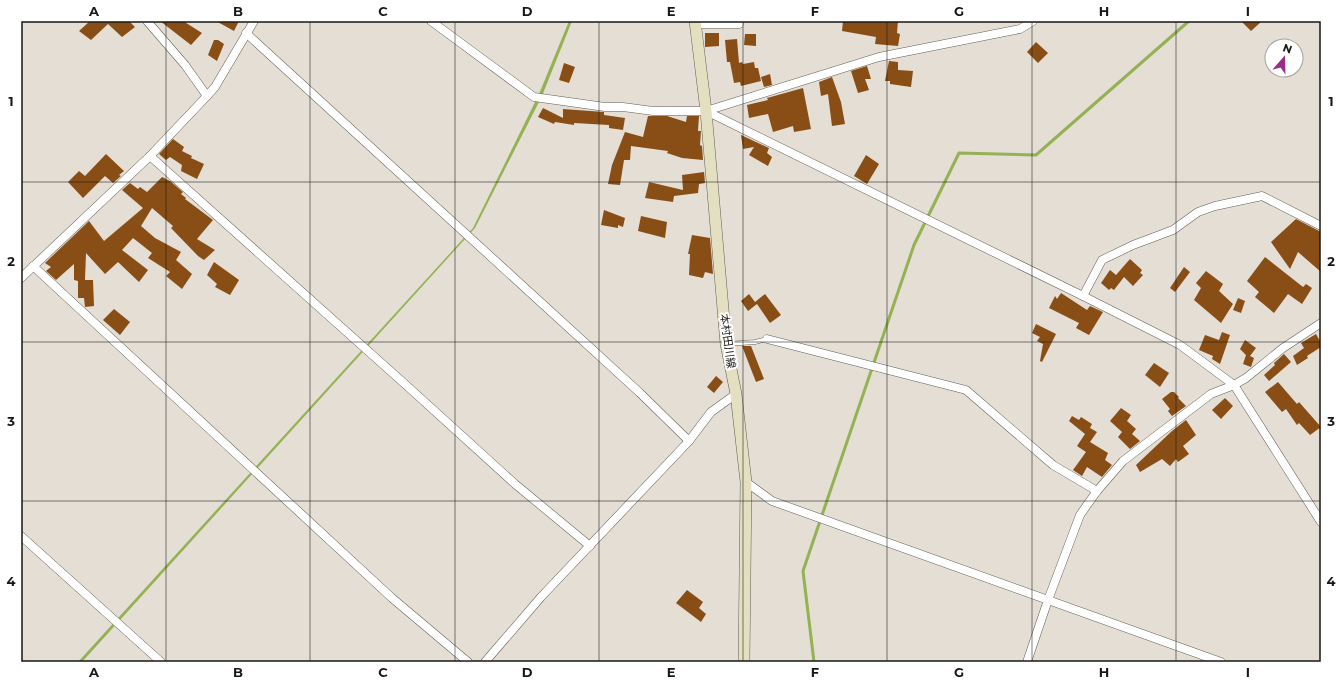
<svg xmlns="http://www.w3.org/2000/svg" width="1342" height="683" viewBox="0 0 1342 683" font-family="Montserrat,'Noto Sans JP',sans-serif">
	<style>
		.water { fill: #94b253 }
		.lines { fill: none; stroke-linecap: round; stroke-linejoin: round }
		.stream { stroke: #94b253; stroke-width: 3 }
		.building { fill: #884e15 }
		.service-casing { stroke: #635f57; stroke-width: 5 }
		.minor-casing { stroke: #635f57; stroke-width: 9 }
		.secondary-casing { stroke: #635f57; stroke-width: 12 }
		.service { stroke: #fff; stroke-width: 4 }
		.minor { stroke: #fff; stroke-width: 8 }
		.secondary { stroke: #e3dfc0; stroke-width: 11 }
		.grid { fill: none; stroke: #181713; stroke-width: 1; stroke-opacity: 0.55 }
		.labels { text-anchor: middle; stroke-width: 4; stroke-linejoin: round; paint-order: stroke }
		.street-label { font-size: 11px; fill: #181713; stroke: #fff }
		.neatline { fill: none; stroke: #181713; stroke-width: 1.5 }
		.grid-label { font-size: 13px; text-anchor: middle; font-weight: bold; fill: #181713 }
	</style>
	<rect width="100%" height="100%" fill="#e4ded5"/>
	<polygon class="water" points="569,21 572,21 542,96 475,228 82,662 78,662 473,228 539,94"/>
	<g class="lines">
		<polyline class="stream" points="814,662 803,571 914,245 959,153 1036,155 1189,21"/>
	</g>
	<g class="building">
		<polygon points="90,21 129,21 135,27 122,37 108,24 91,40 79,31"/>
		<polygon points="160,21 183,21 202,33 191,45"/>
		<polygon points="216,21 239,21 234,31"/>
		<polygon points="843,21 898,21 897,33 900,34 898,46 875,44 876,37 842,31"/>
		<polygon points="1241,21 1262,21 1251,31"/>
		<polygon points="705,33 719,33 719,46 705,47"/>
		<polygon points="745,34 756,34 756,46 744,45"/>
		<polygon points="737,39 739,63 742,62 743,64 754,62 755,68 758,68 761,81 741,86 740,82 734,83 730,62 727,62 725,40"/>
		<polygon points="214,40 218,40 224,44 217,61 208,55"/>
		<polygon points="1036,42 1048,53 1038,63 1027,52"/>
		<polygon points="889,61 898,62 898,70 913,71 911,87 890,84 890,81 885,81"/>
		<polygon points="564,63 575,67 569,83 559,80"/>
		<polygon points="867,66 871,79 865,79 869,90 858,93 851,71"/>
		<polygon points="770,74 772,85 764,87 761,77"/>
		<polygon points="832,77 841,102 845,124 832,126 828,94 821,96 819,82"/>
		<polygon points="803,88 811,129 794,132 793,126 773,132 768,114 749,118 747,105 768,100 767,98"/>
		<polygon points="543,108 563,118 563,109 604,112 604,115 625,118 623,130 609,128 609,125 574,123 574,125 555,122 554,124 538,117"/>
		<polygon points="648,116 667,116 686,122 687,116 699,116 698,131 701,131 700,145 702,146 703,160 682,158 667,153 668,151 631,146 630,160 624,160 620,185 608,184 612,165 625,132 643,137"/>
		<polygon points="741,135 769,148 767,153 772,157 768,166 749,155 754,147 743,149"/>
		<polygon points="173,139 184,147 182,151 192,156 191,158 204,164 197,179 181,171 182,165 170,157 166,160 159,154"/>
		<polygon points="106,154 124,171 119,175 121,176 113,183 105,176 83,198 68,182 79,171 85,176"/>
		<polygon points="866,155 879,164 867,184 854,176"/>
		<polygon points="704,172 705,183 699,184 698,193 674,196 673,202 645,198 649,182 683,190 682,175"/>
		<polygon points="162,177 170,181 183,192 181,194 186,198 185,199 213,220 197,239 215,250 204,260 198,256 171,228 173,226 152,208 141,226 155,238 181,252 176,260 192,274 182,289 166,276 170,272 148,258 152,253 133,238 122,250 148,270 139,282 118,262 105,274 86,253 85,280 93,280 94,306 85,307 84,298 78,298 78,281 74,280 74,264 56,280 46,271 51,267 45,263 89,221 104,241 143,208 122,190 130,183 138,189 140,187 147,192"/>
		<polygon points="604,210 625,218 623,227 618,225 618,228 601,225"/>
		<polygon points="641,216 667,222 665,238 638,231"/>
		<polygon points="1296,219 1321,232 1321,272 1298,252 1290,269 1271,242"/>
		<polygon points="692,235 710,238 713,274 705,272 703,278 689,275 690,254 688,254"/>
		<polygon points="1265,257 1303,287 1306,284 1312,288 1302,304 1288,294 1274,313 1255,297 1259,292 1247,281"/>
		<polygon points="1130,259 1142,270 1140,273 1143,275 1133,286 1124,277 1114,290 1111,288 1109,290 1101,283 1110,270 1116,275"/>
		<polygon points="214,262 239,280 230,295 215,287 217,284 207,275"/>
		<polygon points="1184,267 1190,272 1175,292 1170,288"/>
		<polygon points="1206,271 1223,284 1219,291 1233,304 1221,323 1194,300 1201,288 1196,283"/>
		<polygon points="1061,293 1087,310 1090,306 1103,312 1089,335 1076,328 1079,323 1049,308 1055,296 1057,299"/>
		<polygon points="749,294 755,302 765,294 781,315 770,323 757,304 748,311 741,301"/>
		<polygon points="1238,298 1245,301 1241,313 1233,310"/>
		<polygon points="114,309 130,322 120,335 103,320"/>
		<polygon points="1036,324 1056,334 1042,362 1040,361 1043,344 1037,341 1040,337 1032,333"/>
		<polygon points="1222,332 1230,335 1220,364 1212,359 1213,356 1199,350 1205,335 1219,340"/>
		<polygon points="1316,334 1321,343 1321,347 1307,356 1308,358 1297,365 1293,356 1304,348 1301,343"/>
		<polygon points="1245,340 1256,348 1250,356 1254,358 1251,367 1243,364 1246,355 1240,349"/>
		<polygon points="742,346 751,346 764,379 756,382"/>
		<polygon points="1284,354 1291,362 1269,381 1264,375 1275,365 1274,363"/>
		<polygon points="1154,363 1169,373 1160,387 1145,375"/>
		<polygon points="716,376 723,382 714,393 707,387"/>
		<polygon points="1278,382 1297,404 1299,402 1321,427 1310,435 1299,423 1297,425 1286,409 1282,412 1265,392"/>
		<polygon points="1171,392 1174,392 1179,397 1178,398 1186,406 1172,416 1168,411 1170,409 1162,399"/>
		<polygon points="1225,398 1233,406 1221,419 1212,410"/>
		<polygon points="1121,408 1131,415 1127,421 1136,429 1132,434 1140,441 1130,449 1118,437 1122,432 1110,421"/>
		<polygon points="1072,416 1079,420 1081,417 1092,424 1090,428 1097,432 1090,442 1108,453 1105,460 1112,465 1102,477 1087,467 1082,476 1073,470 1086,452 1077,446 1085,434 1069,421"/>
		<polygon points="1186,420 1196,435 1183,446 1189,454 1178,462 1176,459 1170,466 1162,459 1140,472 1136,465 1172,431"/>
		<polygon points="687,590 703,602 699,608 706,614 701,622 676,603"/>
	</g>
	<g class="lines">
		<g class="service-casing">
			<polyline id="service" points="727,344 755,342 767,339"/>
		</g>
		<g class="minor-casing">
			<g id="minor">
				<polyline points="147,21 185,65 207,96"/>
				<polyline points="431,21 534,97 605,107 623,107 653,111 706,111 879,57 1020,29 1033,21"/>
				<polyline points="695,24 739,24"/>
				<polyline points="246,33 640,393 689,441"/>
				<polyline points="706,111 1083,296 1180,345 1234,385 1321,522"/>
				<polyline points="150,156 406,385 515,484 590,546"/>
				<polyline points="33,266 392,598 468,662"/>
				<polyline points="21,278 150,156 207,96 215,87 254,21"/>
				<polyline points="1083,296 1102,260 1133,245 1173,230 1198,212 1215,206 1262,196 1321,226"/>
				<polyline points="767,339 966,390 1053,465 1097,491"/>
				<polyline points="746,482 772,501 1221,662"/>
				<polyline points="21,536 161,662"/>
				<polyline points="485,662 541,597 689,441 711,412 736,394"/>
				<polyline points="1027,662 1048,600 1080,515 1097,491 1123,461 1211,394 1234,385 1246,378 1283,348 1321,323"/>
			</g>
		</g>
		<g class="secondary-casing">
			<polyline id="secondary" points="695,21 706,111 726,344 736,394 746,482 744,662"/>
		</g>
		<use href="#service" class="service"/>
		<use href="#minor" class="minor"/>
		<use href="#secondary" class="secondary"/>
	</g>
	<path class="grid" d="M 166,21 L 166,662M 310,21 L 310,662M 455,21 L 455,662M 599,21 L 599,662M 743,21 L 743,662M 887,21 L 887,662M 1032,21 L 1032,662M 1176,21 L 1176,662M 21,182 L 1321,182M 21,342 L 1321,342M 21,501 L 1321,501"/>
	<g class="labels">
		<g class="street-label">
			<text transform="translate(728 341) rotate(82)" y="4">本村田川線</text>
		</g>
	</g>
	<rect width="1342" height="683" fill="none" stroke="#ffffff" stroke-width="44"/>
	<g transform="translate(1284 58) rotate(20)"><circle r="19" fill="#ffffff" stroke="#a3a2a1"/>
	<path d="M0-3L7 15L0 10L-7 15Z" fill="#9a2b8a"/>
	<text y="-6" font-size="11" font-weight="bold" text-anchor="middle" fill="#181713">N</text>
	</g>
	<rect x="22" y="22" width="1298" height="639" class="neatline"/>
	<g class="grid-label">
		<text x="94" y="16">A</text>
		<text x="238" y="16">B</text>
		<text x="383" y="16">C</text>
		<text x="527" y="16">D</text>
		<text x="671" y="16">E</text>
		<text x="815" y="16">F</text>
		<text x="959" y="16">G</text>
		<text x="1104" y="16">H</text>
		<text x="1248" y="16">I</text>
		<text x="11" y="106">1</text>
		<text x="1331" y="106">1</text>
		<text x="11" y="266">2</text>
		<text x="1331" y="266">2</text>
		<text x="11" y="426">3</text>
		<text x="1331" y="426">3</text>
		<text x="11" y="586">4</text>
		<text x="1331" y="586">4</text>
		<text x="94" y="677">A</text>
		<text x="238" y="677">B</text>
		<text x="383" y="677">C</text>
		<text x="527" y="677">D</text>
		<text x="671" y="677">E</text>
		<text x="815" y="677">F</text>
		<text x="959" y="677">G</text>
		<text x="1104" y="677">H</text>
		<text x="1248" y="677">I</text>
	</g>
</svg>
